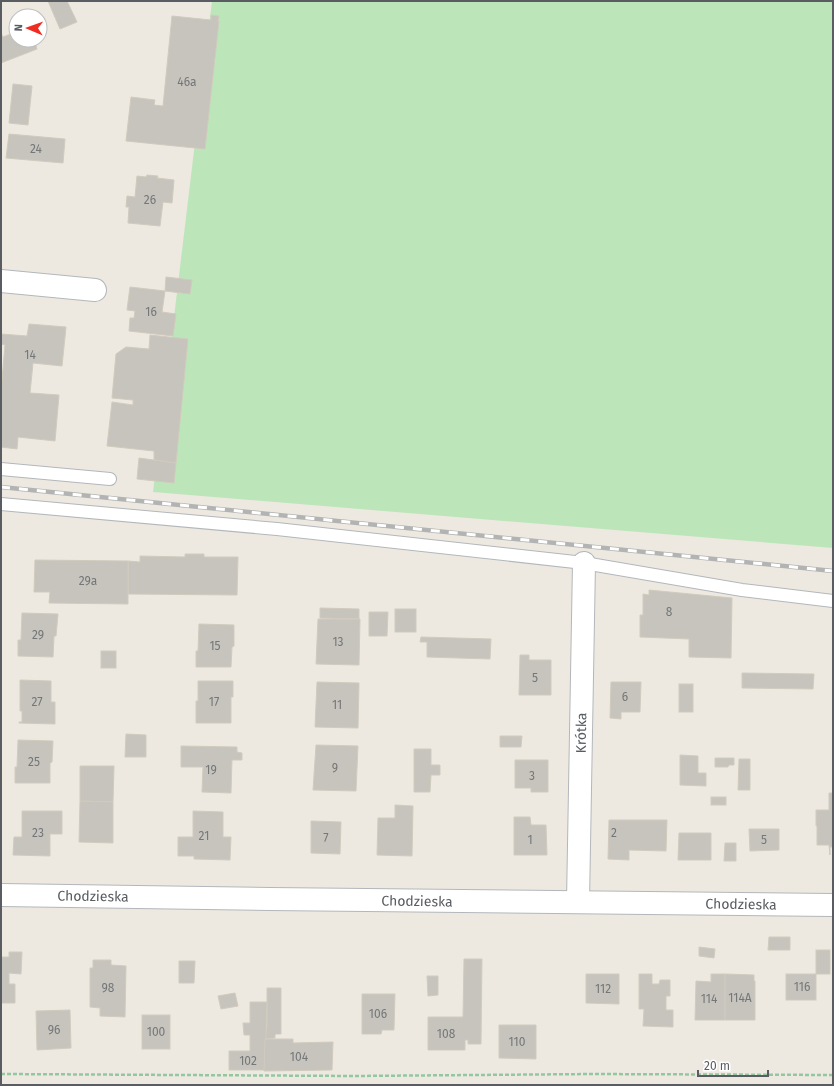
<svg xmlns="http://www.w3.org/2000/svg" width="834" height="1086" viewBox="0 0 834 1086" font-family="'Fira Sans',sans-serif">
	<style>
		.green { fill: #bce6ba }
		.building { fill: #c7c4bd; stroke: #d1cbbe }
		.lines { fill: none; stroke-linecap: round; stroke-linejoin: round }
		.service-casing { stroke: #b3b7bb; stroke-width: 14 }
		.minor-casing { stroke: #b3b7bb; stroke-width: 24 }
		.path { stroke: #93c7a0; stroke-width: 2.5; stroke-dasharray: 4 2; stroke-linecap: butt }
		.service { stroke: #fff; stroke-width: 12 }
		.minor { stroke: #fff; stroke-width: 22 }
		.rail-casing { stroke: #b2b3b3; stroke-width: 4.5 }
		.rail { stroke: #fff; stroke-width: 3; stroke-dasharray: 9; stroke-linecap: butt }
		.labels { text-anchor: middle; stroke-width: 3; stroke-linejoin: round; paint-order: stroke }
		.number-label { font-size: 12px; fill: #747779 }
		.street-label { font-size: 14px; fill: #595d62; stroke: #fff }
	</style>
	<rect width="100%" height="100%" fill="#ede9e0"/>
	<polygon class="green" points="212,1 833,1 833,548 153,492"/>
	<g class="building">
		<polygon points="48,1 67,1 77,22 60,29"/>
		<polygon points="211,15 219,16 218,21 219,21 205,149 126,141 131,97 155,100 154,105 163,106 172,16 211,20"/>
		<polygon points="16,32 16,40 34,40 37,49 1,63 1,33 3,37"/>
		<polygon points="13,84 32,86 28,125 9,123"/>
		<polygon points="9,134 65,139 63,163 6,158"/>
		<polygon points="147,175 158,176 157,178 174,180 172,203 163,202 160,226 128,223 129,207 126,207 127,196 135,197 137,176 146,177"/>
		<polygon points="166,277 192,280 190,294 165,291"/>
		<polygon points="130,287 165,291 162,312 176,314 173,336 129,331 130,318 134,318 135,311 127,310"/>
		<polygon points="29,324 66,327 62,366 33,363 30,393 59,395 55,441 18,437 17,449 1,447 1,391 5,345 1,344 1,334 27,336"/>
		<polygon points="150,335 188,339 176,463 154,460 154,451 107,446 112,402 133,405 133,400 112,398 116,354 126,347 149,349"/>
		<polygon points="139,458 176,463 174,483 137,479"/>
		<polygon points="185,554 204,554 204,557 238,557 237,595 128,594 128,561 140,562 140,556 185,557"/>
		<polygon points="35,560 128,561 128,604 49,603 50,592 34,592"/>
		<polygon points="649,590 732,598 731,658 689,657 689,639 640,637 640,615 643,615 643,594 649,595"/>
		<polygon points="320,608 359,609 359,619 320,618"/>
		<rect x="395" y="609" width="21" height="23"/>
		<polygon points="369,612 388,612 387,636 369,636"/>
		<polygon points="22,613 58,614 56,636 54,636 53,657 18,656 18,640 21,640"/>
		<polygon points="318,619 360,619 359,665 316,664"/>
		<polygon points="199,624 234,625 234,646 232,647 231,667 196,667 196,651 198,651"/>
		<polygon points="421,637 491,639 490,659 427,657 427,642 420,642"/>
		<rect x="101" y="651" width="15" height="17"/>
		<polygon points="520,655 529,655 529,660 551,660 551,695 519,695"/>
		<polygon points="742,673 814,674 813,689 742,688"/>
		<polygon points="20,680 51,681 51,702 55,702 55,724 19,723 19,722 22,722 22,711 20,711"/>
		<polygon points="198,681 233,681 233,697 231,697 231,723 196,723 196,701 198,701"/>
		<polygon points="317,682 359,683 358,728 315,727"/>
		<polygon points="611,682 641,682 640,712 621,712 621,719 610,718"/>
		<rect x="679" y="684" width="14" height="28"/>
		<polygon points="126,734 146,735 146,757 125,757"/>
		<polygon points="500,736 522,736 521,747 500,747"/>
		<polygon points="18,740 53,741 52,762 50,763 50,783 15,783 15,767 17,767"/>
		<polygon points="316,745 358,746 356,791 313,790"/>
		<polygon points="181,746 237,747 237,752 242,753 242,760 232,760 231,793 202,792 203,767 181,767"/>
		<polygon points="414,749 431,749 431,765 440,765 440,775 431,775 430,792 414,792"/>
		<polygon points="680,755 698,756 698,773 706,773 706,786 680,785"/>
		<polygon points="715,758 734,758 734,765 729,765 728,767 715,767"/>
		<polygon points="739,759 750,759 750,790 738,790"/>
		<polygon points="515,760 548,760 548,792 531,792 531,788 515,788"/>
		<polygon points="80,766 114,766 113,802 80,801"/>
		<polygon points="829,793 833,793 833,847 830,847 830,855 829,845 817,845 817,826 816,826 816,810 829,810"/>
		<rect x="711" y="797" width="15" height="8"/>
		<polygon points="80,801 113,802 113,843 79,842"/>
		<polygon points="395,805 413,806 412,856 377,855 378,818 395,818"/>
		<polygon points="22,811 62,811 62,834 50,834 50,856 13,855 14,837 22,837"/>
		<polygon points="193,811 223,812 223,837 231,837 230,860 194,859 194,856 178,856 178,837 193,837"/>
		<polygon points="514,817 530,817 531,825 546,825 547,855 514,855"/>
		<polygon points="609,820 667,820 666,851 629,850 629,860 608,859"/>
		<polygon points="311,821 341,822 340,854 311,853"/>
		<polygon points="749,829 779,829 779,850 750,851"/>
		<polygon points="679,833 711,833 711,860 678,860"/>
		<polygon points="725,843 736,843 736,861 724,861"/>
		<polygon points="769,937 790,937 790,950 768,950"/>
		<polygon points="699,947 715,949 714,958 699,956"/>
		<rect x="816" y="950" width="14" height="24"/>
		<polygon points="9,952 22,952 21,974 9,973 9,984 15,984 15,1003 1,1003 1,957 9,957"/>
		<polygon points="464,959 482,959 481,1044 468,1044 468,1040 465,1040 465,1050 428,1050 428,1017 463,1017"/>
		<polygon points="93,960 111,960 111,965 126,966 125,1017 100,1016 100,1008 90,1007 90,968 93,968"/>
		<polygon points="179,961 195,961 194,983 179,983"/>
		<polygon points="586,974 619,974 619,1004 586,1003"/>
		<polygon points="639,974 652,974 652,984 659,984 660,980 670,980 670,996 666,996 666,1010 673,1010 673,1027 643,1026 644,1009 639,1009"/>
		<polygon points="711,974 725,974 725,1020 695,1020 696,981 711,982"/>
		<polygon points="725,974 754,975 754,981 755,981 755,1020 725,1020"/>
		<rect x="786" y="974" width="30" height="26"/>
		<polygon points="427,976 438,976 438,995 428,996"/>
		<polygon points="267,988 281,988 281,1034 276,1034 275,1035 275,1038 265,1039 267,1027"/>
		<polygon points="235,993 238,1006 221,1009 218,996"/>
		<polygon points="362,994 395,994 394,1030 382,1030 381,1034 362,1034"/>
		<polygon points="250,1002 267,1002 265,1070 229,1070 229,1051 250,1051 250,1035 244,1035 243,1023 250,1023"/>
		<polygon points="70,1010 71,1048 37,1050 36,1011"/>
		<rect x="142" y="1015" width="28" height="34"/>
		<polygon points="499,1025 536,1025 536,1059 499,1058"/>
		<polygon points="265,1039 293,1039 293,1043 333,1042 332,1070 264,1071"/>
	</g>
	<g class="lines">
		<g class="service-casing">
			<g id="service">
				<polyline points="1,469 110,479"/>
				<polyline points="1,504 277,529 584,563 742,590 833,601"/>
			</g>
		</g>
		<g class="minor-casing">
			<g id="minor">
				<polyline points="1,281 95,290"/>
				<polyline points="1,895 270,899 833,905"/>
				<polyline points="578,902 584,563"/>
			</g>
		</g>
		<polyline class="path" points="1,1074 355,1076 593,1074 833,1075"/>
		<use href="#service" class="service"/>
		<use href="#minor" class="minor"/>
		<g class="rail-casing">
			<polyline id="rail" points="1,487 833,571"/>
		</g>
		<use href="#rail" class="rail"/>
	</g>
	<g class="labels">
		<g class="number-label">
			<text x="187" y="86">46a</text>
			<text x="36" y="153">24</text>
			<text x="150" y="204">26</text>
			<text x="151" y="316">16</text>
			<text x="30" y="359">14</text>
			<text x="88" y="585">29a</text>
			<text x="669" y="616">8</text>
			<text x="38" y="639">29</text>
			<text x="338" y="646">13</text>
			<text x="215" y="650">15</text>
			<text x="535" y="682">5</text>
			<text x="625" y="701">6</text>
			<text x="37" y="706">27</text>
			<text x="214" y="706">17</text>
			<text x="337" y="709">11</text>
			<text x="34" y="766">25</text>
			<text x="335" y="772">9</text>
			<text x="211" y="774">19</text>
			<text x="532" y="780">3</text>
			<text x="38" y="837">23</text>
			<text x="614" y="837">2</text>
			<text x="204" y="840">21</text>
			<text x="326" y="842">7</text>
			<text x="530" y="844">1</text>
			<text x="764" y="844">5</text>
			<text x="802" y="991">116</text>
			<text x="108" y="992">98</text>
			<text x="603" y="993">112</text>
			<text x="740" y="1002">114A</text>
			<text x="709" y="1003">114</text>
			<text x="378" y="1018">106</text>
			<text x="54" y="1034">96</text>
			<text x="156" y="1036">100</text>
			<text x="446" y="1038">108</text>
			<text x="517" y="1046">110</text>
			<text x="299" y="1061">104</text>
			<text x="248" y="1065">102</text>
		</g>
		<g class="street-label">
			<text transform="translate(581 733) rotate(-89)" y="5">Krótka</text>
			<text transform="translate(93 896) rotate(1)" y="5">Chodzieska</text>
			<text transform="translate(417 901) rotate(1)" y="5">Chodzieska</text>
			<text transform="translate(741 904) rotate(1)" y="5">Chodzieska</text>
		</g>
	</g>
	<rect width="834" height="1086" fill="none" stroke="#595d62" stroke-width="4"/>
	<g transform="translate(28 28) rotate(272)"><circle r="19" fill="#ffffff" stroke="#bdbec0"/>
	<path d="M0-3L7 15L0 10L-7 15Z" fill="#f02b22"/>
	<text y="-6" font-size="11" font-weight="bold" text-anchor="middle" fill="#595d62">N</text>
	</g>
	<path d="M698 1070v6h70v-6" fill="none" stroke="#595d62" stroke-width="2"/>
	<text x="704" y="1070" font-size="12" fill="#595d62" stroke="#ffffff" stroke-width="3" paint-order="stroke">20 m</text>
</svg>
